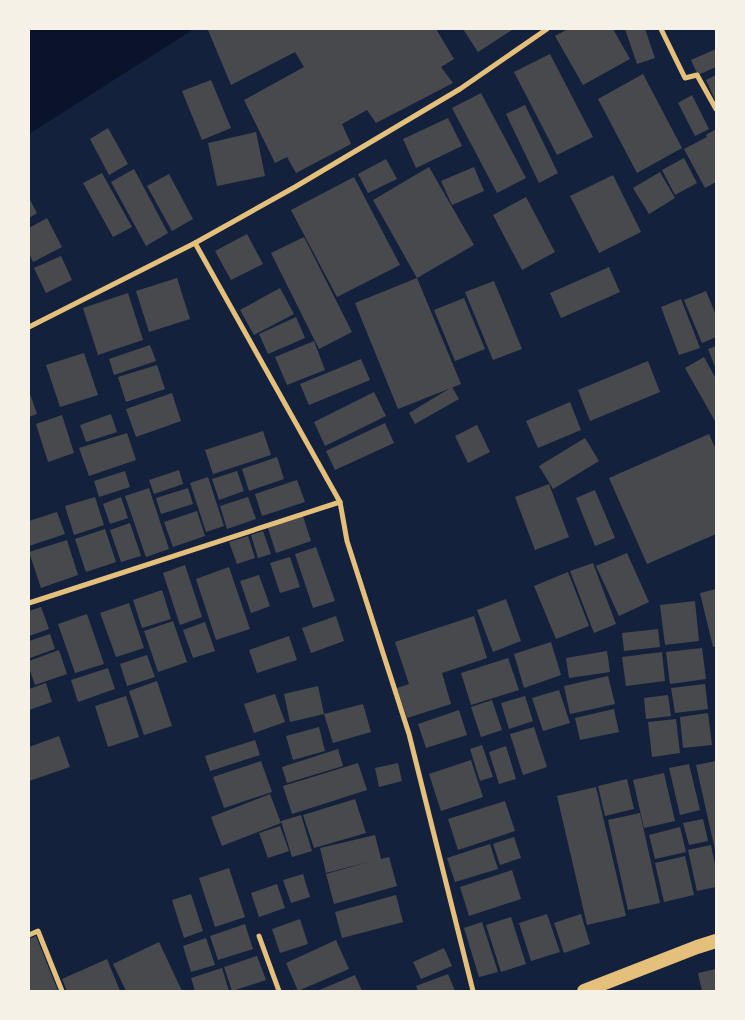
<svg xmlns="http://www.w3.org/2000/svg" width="745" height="1020" viewBox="0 0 745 1020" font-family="'Zilla Slab',serif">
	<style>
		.water { fill: #0b132b }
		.building { fill: #48494c }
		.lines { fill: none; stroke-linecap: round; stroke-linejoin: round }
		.minor { stroke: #e5c07b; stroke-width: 5 }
		.trunk { stroke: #e5c07b; stroke-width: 14 }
	</style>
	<rect width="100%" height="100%" fill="#14213d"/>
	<polygon class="water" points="29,29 194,29 29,134"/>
	<g class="building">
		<polygon points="209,29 436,29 454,59 441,67 453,83 376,123 367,110 342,124 351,144 296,173 287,157 275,163 244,100 304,67 295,52 231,85 208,30"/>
		<polygon points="463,29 512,29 512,30 478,52"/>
		<polygon points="568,29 613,29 630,59 583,85 555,36"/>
		<polygon points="625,29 645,29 655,58 637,64"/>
		<polygon points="716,49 716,67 698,75 691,60"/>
		<polygon points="550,54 593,137 557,155 514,72"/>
		<polygon points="643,74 682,148 637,173 598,99"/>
		<polygon points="716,75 716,102 706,80"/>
		<polygon points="211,80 231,128 202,140 182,91"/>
		<polygon points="481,93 526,178 497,193 452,108"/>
		<polygon points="692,95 709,129 695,136 678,103"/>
		<polygon points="525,105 558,173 539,183 506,114"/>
		<polygon points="448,118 462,146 416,168 403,139"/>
		<polygon points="108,128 128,164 109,175 90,139"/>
		<polygon points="716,129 716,182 705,188 684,149 707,137 706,135"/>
		<polygon points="256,132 265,176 217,186 208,143"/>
		<polygon points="684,158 697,183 675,195 662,170"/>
		<polygon points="386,159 397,179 368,193 358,174"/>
		<polygon points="429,167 474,245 417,278 461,384 398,409 355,303 417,278 373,200"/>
		<polygon points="474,167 484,191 452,205 441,181"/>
		<polygon points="134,169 168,233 146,246 111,182"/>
		<polygon points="660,172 675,198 649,214 633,188"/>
		<polygon points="102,173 132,227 113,237 83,183"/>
		<polygon points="169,174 193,219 172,231 147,186"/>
		<polygon points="613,175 641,232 599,253 570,196"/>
		<polygon points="354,177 400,265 337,297 291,210"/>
		<polygon points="526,197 555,252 522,270 493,215"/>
		<polygon points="29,198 37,213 29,218"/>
		<polygon points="47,218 62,247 33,262 29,253 29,228"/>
		<polygon points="247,234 263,264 231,280 215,251"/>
		<polygon points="304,237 352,332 319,349 271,253"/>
		<polygon points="61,256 72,280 46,293 34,268"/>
		<polygon points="609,267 620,292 561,318 550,293"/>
		<polygon points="177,278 190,319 149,332 136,291"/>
		<polygon points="494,281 522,349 493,360 465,292"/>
		<polygon points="280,288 294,314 254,335 240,310"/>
		<polygon points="706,291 716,315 716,337 702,343 684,300"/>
		<polygon points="128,293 143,340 98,355 83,308"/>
		<polygon points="464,298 485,349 455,361 434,310"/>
		<polygon points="681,299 700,348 679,355 661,307"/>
		<polygon points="296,317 305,338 268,354 259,334"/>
		<polygon points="314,341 325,370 287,385 275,357"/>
		<polygon points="150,345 156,361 114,375 109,359"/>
		<polygon points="716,346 716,369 708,349"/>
		<polygon points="84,353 98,395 60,407 46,365"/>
		<polygon points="704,357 716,379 716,423 685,368"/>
		<polygon points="361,359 370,380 309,405 300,384"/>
		<polygon points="648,361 660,392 590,421 578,390"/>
		<polygon points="157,365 165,389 126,402 118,377"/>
		<polygon points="452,387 459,399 415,424 409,413"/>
		<polygon points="29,391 37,414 29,417"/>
		<polygon points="374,392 386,416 325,446 314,422"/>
		<polygon points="172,393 181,421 136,437 126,409"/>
		<polygon points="570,402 581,430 538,448 526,421"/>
		<polygon points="111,414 117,432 86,442 80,425"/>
		<polygon points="62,415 74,453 48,462 36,424"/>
		<polygon points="385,423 394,443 335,470 326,451"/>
		<polygon points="477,425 490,452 468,463 455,436"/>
		<polygon points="263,431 271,455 213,474 205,450"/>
		<polygon points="127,433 136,460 89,476 79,448"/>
		<polygon points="709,434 716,450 716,534 647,564 609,478"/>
		<polygon points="585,438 599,461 553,489 539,466"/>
		<polygon points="277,457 284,479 249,491 242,469"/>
		<polygon points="179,470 183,484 154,494 149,480"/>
		<polygon points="125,471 130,487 99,497 94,481"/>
		<polygon points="237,471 244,491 219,500 212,479"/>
		<polygon points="208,477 224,526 206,532 190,483"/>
		<polygon points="297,480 305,502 262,516 255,494"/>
		<polygon points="549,484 569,537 535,550 515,497"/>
		<polygon points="149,488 169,549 146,557 125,496"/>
		<polygon points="188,488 193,504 161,514 156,498"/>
		<polygon points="595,490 615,538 595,546 576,498"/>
		<polygon points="95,497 104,525 74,535 65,506"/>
		<polygon points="121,497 128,518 110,524 103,504"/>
		<polygon points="248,497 256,519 227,529 220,506"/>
		<polygon points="197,511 205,536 173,547 164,522"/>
		<polygon points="57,512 65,534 29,546 29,521"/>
		<polygon points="303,516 311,541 276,553 268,528"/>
		<polygon points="130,523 141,556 121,562 110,530"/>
		<polygon points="105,529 116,562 86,572 75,539"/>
		<polygon points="263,531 271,554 258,558 251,535"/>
		<polygon points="248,536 255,558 237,564 229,542"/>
		<polygon points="67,540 78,575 41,588 29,552"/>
		<polygon points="316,547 335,601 313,608 295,554"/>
		<polygon points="627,553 649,602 619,616 596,566"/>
		<polygon points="290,557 300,587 280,593 270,563"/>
		<polygon points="593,563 616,624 594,633 570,571"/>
		<polygon points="185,565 202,617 180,625 163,573"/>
		<polygon points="229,567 250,629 216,640 196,579"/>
		<polygon points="568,572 589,626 556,639 534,586"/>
		<polygon points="259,575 270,606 251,613 240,581"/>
		<polygon points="716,589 716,646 713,647 700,593"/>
		<polygon points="162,590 171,619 142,628 133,600"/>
		<polygon points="506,599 521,641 493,652 477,610"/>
		<polygon points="695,601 699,641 665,645 660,605"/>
		<polygon points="129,603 144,648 116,657 100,613"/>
		<polygon points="41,607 49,629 29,636 29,611"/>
		<polygon points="87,614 104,664 75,673 58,624"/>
		<polygon points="336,616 344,641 311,653 302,628"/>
		<polygon points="474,616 487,658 442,673 451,704 407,718 397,688 409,684 395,642"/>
		<polygon points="173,621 187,662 158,672 144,631"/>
		<polygon points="205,622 215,651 193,658 183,630"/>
		<polygon points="658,629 660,647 624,651 622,633"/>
		<polygon points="50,634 55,649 30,658 29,641"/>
		<polygon points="289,636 297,660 257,673 249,650"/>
		<polygon points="551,642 561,675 524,688 514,654"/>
		<polygon points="702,648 706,679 670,684 666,652"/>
		<polygon points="59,650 67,674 35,685 29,668 29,661"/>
		<polygon points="607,651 610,672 569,678 566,658"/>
		<polygon points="662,652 665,681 626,686 622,657"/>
		<polygon points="147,655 155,677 127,686 120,664"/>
		<polygon points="508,658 519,690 471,705 461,673"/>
		<polygon points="108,668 115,689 78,702 71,680"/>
		<polygon points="608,676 615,704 570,714 564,686"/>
		<polygon points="157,681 172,726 144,735 129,691"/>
		<polygon points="46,683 52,702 29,710 29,689"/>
		<polygon points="705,684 708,709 675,713 671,688"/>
		<polygon points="318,686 324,714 290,722 284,694"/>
		<polygon points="559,690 570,723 543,731 532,698"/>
		<polygon points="275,694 285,722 254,733 244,704"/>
		<polygon points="668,695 671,716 646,719 644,698"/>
		<polygon points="126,696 139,737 108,747 95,706"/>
		<polygon points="525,696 533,721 509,729 501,703"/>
		<polygon points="492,700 502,730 481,737 471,707"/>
		<polygon points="363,704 371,732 333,743 324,714"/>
		<polygon points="614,709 619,732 580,740 575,718"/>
		<polygon points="459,710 467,735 426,748 418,724"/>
		<polygon points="708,713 712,745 683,748 680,717"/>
		<polygon points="676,719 680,753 652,757 648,722"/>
		<polygon points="319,727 325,751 293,760 286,736"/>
		<polygon points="534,727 547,767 523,775 510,734"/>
		<polygon points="59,736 70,767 29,781 29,747"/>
		<polygon points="255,740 260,755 210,771 205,756"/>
		<polygon points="482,745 493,777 480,781 470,749"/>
		<polygon points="506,746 516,779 499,784 489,752"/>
		<polygon points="338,749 343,766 287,783 282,767"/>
		<polygon points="471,760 483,797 441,811 429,774"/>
		<polygon points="261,761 272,792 224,808 213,777"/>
		<polygon points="716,761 716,850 715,850 696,765"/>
		<polygon points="358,763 367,790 292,814 283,786"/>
		<polygon points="398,763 402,781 379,787 375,768"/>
		<polygon points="689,764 700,810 680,815 669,768"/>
		<polygon points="664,773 675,821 644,828 633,780"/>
		<polygon points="627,779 634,809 605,816 598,786"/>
		<polygon points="596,787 626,916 587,925 557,796"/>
		<polygon points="270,794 281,823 222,846 211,817"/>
		<polygon points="355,799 366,833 314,848 303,815"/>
		<polygon points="505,801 515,831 458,850 448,819"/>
		<polygon points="640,813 660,903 628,910 608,820"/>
		<polygon points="301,815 312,851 292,857 281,821"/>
		<polygon points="703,819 708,841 689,845 683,823"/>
		<polygon points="280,826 289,851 268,858 259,833"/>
		<polygon points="680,827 686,852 655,859 649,835"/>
		<polygon points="375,835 381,859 389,857 397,886 334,904 326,874 372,861 326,873 320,848"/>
		<polygon points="514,837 521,858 500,865 493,844"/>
		<polygon points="490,844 498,869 455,882 447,858"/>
		<polygon points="711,845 716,869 716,887 697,891 688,850"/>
		<polygon points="685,856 694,895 664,902 655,863"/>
		<polygon points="229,868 245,917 215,927 199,878"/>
		<polygon points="512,870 521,899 469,916 460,887"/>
		<polygon points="303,874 310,897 291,903 283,880"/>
		<polygon points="277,884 285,908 259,917 251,893"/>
		<polygon points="191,894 203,931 184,938 172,900"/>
		<polygon points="396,895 403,922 342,938 335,912"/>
		<polygon points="547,914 560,952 531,961 519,923"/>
		<polygon points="581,914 590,944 564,953 554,923"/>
		<polygon points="511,917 526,964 501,972 486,925"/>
		<polygon points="300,919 308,944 280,953 272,929"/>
		<polygon points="482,922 498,972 479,977 464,928"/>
		<polygon points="245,924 253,949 218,960 210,936"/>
		<polygon points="36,936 58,991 29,991 29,939"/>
		<polygon points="206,938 215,965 191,972 183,946"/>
		<polygon points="336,940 349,969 298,991 286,963"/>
		<polygon points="159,942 182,991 126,991 113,964"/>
		<polygon points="444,948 452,966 421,979 413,962"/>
		<polygon points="257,956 266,980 232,991 224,967"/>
		<polygon points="107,959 120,991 67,991 62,979"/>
		<polygon points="222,968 229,991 195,991 191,978"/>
		<polygon points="716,969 716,991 702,991 698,973"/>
		<polygon points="448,974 455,991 418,991 416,986"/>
		<polygon points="355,975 362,991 317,991"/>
	</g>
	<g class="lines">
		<g class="minor">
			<polyline points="661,29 685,78 697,75 716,109"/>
			<polyline points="195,243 340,502 347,541 409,734 473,991"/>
			<polyline points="29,327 195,243 295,187 460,89 547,29"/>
			<polyline points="29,603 340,502"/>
			<polyline points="29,935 38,931 62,991"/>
			<polyline points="259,936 279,991"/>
		</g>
		<polyline class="trunk" points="584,991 697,947 716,941"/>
	</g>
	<rect width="745" height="1020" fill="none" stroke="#f6f1e7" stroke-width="60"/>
</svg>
